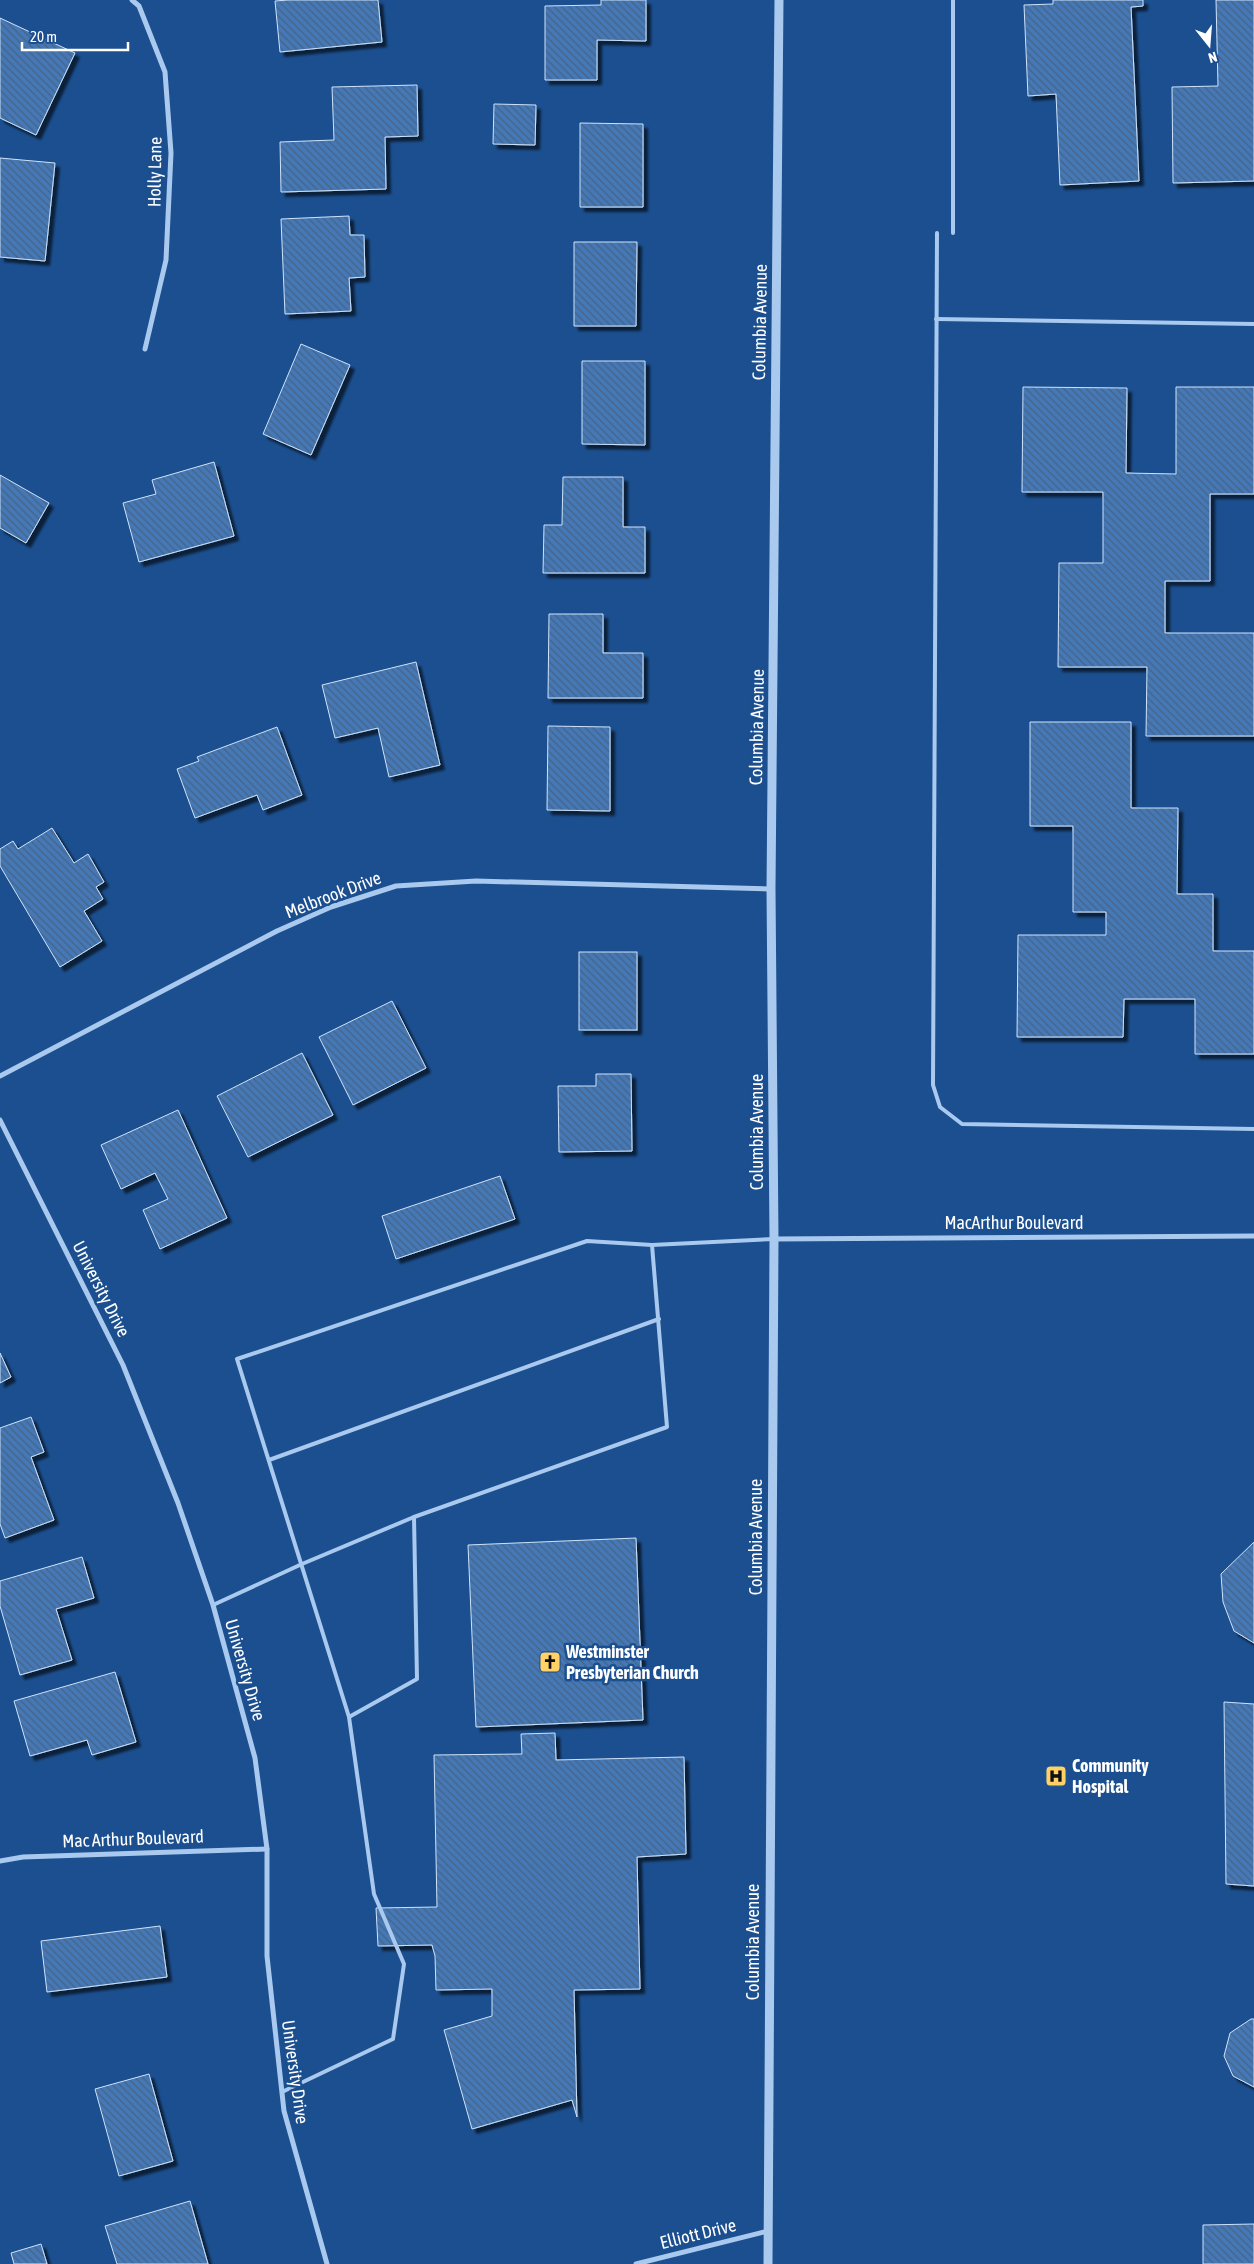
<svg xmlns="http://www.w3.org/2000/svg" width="1254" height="2264" viewBox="0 0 1254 2264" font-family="'Asap Condensed',sans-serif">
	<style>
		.building { fill: url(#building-back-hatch); stroke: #cfe3fa; filter: url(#shadow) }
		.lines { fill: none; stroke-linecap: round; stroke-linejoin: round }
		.service { stroke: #a9c9ee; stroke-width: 4 }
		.minor { stroke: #a9c9ee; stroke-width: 5 }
		.tertiary { stroke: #a9c9ee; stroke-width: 9 }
		.labels { text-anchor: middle; stroke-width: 5; stroke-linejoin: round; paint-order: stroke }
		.street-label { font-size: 18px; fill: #fff; stroke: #1b4f8f }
		.poi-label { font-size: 18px; font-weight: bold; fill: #fff; stroke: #1b4f8f; text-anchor: start }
	</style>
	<defs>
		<pattern id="building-back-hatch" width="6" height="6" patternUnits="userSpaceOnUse" patternTransform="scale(1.25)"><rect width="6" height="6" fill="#4478b7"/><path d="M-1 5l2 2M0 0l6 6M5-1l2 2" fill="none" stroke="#486282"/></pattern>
		<filter id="shadow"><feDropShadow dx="4.5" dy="4.5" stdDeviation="1" flood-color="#0009"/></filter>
	</defs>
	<rect width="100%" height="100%" fill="#1b4f8f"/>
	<g class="building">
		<polygon points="288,0 378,0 382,42 280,52 275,1"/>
		<polygon points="601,0 646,0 646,41 597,40 597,80 545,80 545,6 601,5"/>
		<polygon points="1053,0 1143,0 1143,6 1131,7 1139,181 1060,185 1056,94 1028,96 1024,5 1053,4"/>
		<polygon points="1216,0 1254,0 1254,181 1173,183 1172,87 1218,86"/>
		<polygon points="0,18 75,53 36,135 0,118"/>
		<polygon points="417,85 418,136 385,137 386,189 281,192 280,142 334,140 332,87"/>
		<polygon points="494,104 536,105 535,145 493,144"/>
		<polygon points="580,123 643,124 643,207 580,207"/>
		<polygon points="0,158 55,163 45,261 0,257"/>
		<polygon points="349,216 350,235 364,235 365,277 349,278 351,311 285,314 281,219"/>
		<polygon points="574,242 637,242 636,326 574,326"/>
		<polygon points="301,344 350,365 311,455 263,434"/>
		<polygon points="582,361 645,361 645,445 582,444"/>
		<polygon points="1023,387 1127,388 1126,473 1176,474 1176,387 1254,387 1254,494 1210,494 1210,581 1165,581 1165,633 1254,633 1254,736 1146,736 1147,667 1058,667 1059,563 1103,563 1103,492 1022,492"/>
		<polygon points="214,462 234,536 139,562 123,503 156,494 152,480"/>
		<polygon points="0,475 49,503 26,543 0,528"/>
		<polygon points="563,477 623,477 623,527 645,527 645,573 543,573 544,525 562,525"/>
		<polygon points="549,614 603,614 603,653 643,653 643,698 548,698"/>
		<polygon points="416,662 440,765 389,777 378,728 335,738 322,685"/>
		<polygon points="1030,722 1131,722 1131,808 1178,808 1177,894 1213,894 1213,951 1254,951 1254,1054 1195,1054 1195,999 1124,999 1123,1037 1017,1037 1018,935 1106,935 1106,912 1073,912 1073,826 1030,826"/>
		<polygon points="548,726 610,727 610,811 547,810"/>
		<polygon points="277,727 302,795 263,810 257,795 195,818 177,769 199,761 197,757"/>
		<polygon points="52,828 74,863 88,854 104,882 96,887 103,899 84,911 102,941 60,967 0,866 0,849 13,841 18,849"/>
		<rect x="579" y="952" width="58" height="78"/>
		<polygon points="392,1001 426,1068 353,1105 319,1037"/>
		<polygon points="302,1053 333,1115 248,1157 217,1096"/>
		<polygon points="596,1074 631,1074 632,1151 559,1152 558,1086 596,1086"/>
		<polygon points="178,1110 227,1218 160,1249 143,1210 168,1199 155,1173 121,1189 101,1145"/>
		<polygon points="500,1176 515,1219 396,1259 382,1216"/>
		<polygon points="0,1353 11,1377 0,1383"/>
		<polygon points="31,1417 44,1452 31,1457 54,1520 5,1538 0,1524 0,1428"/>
		<polygon points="636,1538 643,1720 476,1727 468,1545"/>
		<polygon points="1254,1542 1254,1643 1234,1631 1223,1602 1221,1574"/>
		<polygon points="82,1557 94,1598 56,1609 72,1660 20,1675 0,1606 0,1581"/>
		<polygon points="115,1672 136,1742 92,1755 87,1740 30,1756 14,1701"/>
		<polygon points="1224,1702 1254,1704 1254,1886 1226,1884"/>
		<polygon points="555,1733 556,1760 684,1757 686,1854 637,1857 640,1989 574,1990 577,2117 572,2100 472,2129 444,2030 492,2016 492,1989 436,1990 435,1956 432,1945 378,1946 376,1908 437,1907 434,1755 522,1754 521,1734"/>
		<polygon points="160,1926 167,1977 47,1992 41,1941"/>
		<polygon points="1251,2019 1254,2019 1254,2087 1233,2076 1224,2056 1230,2033"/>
		<polygon points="149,2074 173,2161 119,2176 95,2089"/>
		<polygon points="190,2201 208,2264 117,2264 105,2226"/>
		<polygon points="1254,2224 1254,2264 1203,2264 1203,2225"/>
		<polygon points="41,2244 47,2264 14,2264 11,2253"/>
	</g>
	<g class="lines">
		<g class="service">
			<polyline points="937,233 933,1085 940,1107 962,1124 1254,1129"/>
			<polyline points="953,233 953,0"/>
			<polyline points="936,319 1254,324"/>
			<polyline points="269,1460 659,1319"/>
			<polyline points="213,1605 302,1564 414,1517 667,1427 652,1245"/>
			<polyline points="349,1717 417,1679 414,1517"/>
			<polyline points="282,2092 393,2039 404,1964 374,1894 349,1717 237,1359 587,1241 652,1245 774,1239"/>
		</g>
		<g class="minor">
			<polyline points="132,0 139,6 165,72 171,153 166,260 145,349"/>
			<polyline points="0,1076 277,931 331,907 396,886 476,881 771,889"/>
			<polyline points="0,1120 123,1365 178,1503 213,1605 255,1758 267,1849 267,1956 284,2111 327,2264"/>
			<polyline points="774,1239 1254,1236"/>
			<polyline points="0,1861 23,1857 267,1849"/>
			<polyline points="636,2264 768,2231"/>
		</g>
		<polyline class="tertiary" points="768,2264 774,1239 771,889 779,0"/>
	</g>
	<defs>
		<g id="church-square" transform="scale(1.125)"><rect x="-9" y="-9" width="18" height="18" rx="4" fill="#ffd166" stroke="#1b4f8f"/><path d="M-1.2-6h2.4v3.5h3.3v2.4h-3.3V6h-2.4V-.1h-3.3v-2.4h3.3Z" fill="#111"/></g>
		<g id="hospital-square" transform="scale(1.125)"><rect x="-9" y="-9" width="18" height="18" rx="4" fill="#ffd166" stroke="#1b4f8f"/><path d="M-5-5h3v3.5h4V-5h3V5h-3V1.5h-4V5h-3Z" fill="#111"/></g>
	</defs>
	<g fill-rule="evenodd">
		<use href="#church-square" x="550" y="1662"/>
		<use href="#hospital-square" x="1056" y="1776"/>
	</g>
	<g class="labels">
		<g class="street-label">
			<text transform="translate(155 172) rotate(-89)" y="6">Holly Lane</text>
			<text transform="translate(760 322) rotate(-89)" y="6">Columbia Avenue</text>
			<text transform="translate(757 727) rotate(-89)" y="6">Columbia Avenue</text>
			<text transform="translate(333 895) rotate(-21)" y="6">Melbrook Drive</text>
			<text transform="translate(757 1132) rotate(-90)" y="6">Columbia Avenue</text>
			<text x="1014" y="1229">MacArthur Boulevard</text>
			<text transform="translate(101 1289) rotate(63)" y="6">University Drive</text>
			<text transform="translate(756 1537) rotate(-90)" y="6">Columbia Avenue</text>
			<text transform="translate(245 1670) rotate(74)" y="6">University Drive</text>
			<text transform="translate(133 1839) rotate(-2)" y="6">Mac Arthur Boulevard</text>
			<text transform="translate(753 1942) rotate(-90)" y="6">Columbia Avenue</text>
			<text transform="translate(295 2072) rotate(82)" y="6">University Drive</text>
			<text transform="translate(698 2234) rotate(-14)" y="6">Elliott Drive</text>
		</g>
		<g class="poi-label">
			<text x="566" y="1658">Westminster<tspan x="566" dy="21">Presbyterian Church</tspan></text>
			<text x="1072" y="1772">Community<tspan x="1072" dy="21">Hospital</tspan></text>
		</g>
	</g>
	<g transform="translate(1209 45) rotate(163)" stroke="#1b4f8f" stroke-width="4" paint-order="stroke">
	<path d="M0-4L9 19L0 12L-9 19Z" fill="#ffffff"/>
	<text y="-8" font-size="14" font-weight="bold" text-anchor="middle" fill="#ffffff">N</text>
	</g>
	<path d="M22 42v8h106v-8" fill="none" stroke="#ffffff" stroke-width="2.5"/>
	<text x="30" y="42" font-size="15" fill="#ffffff" stroke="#1b4f8f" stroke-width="4" paint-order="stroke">20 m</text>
</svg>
